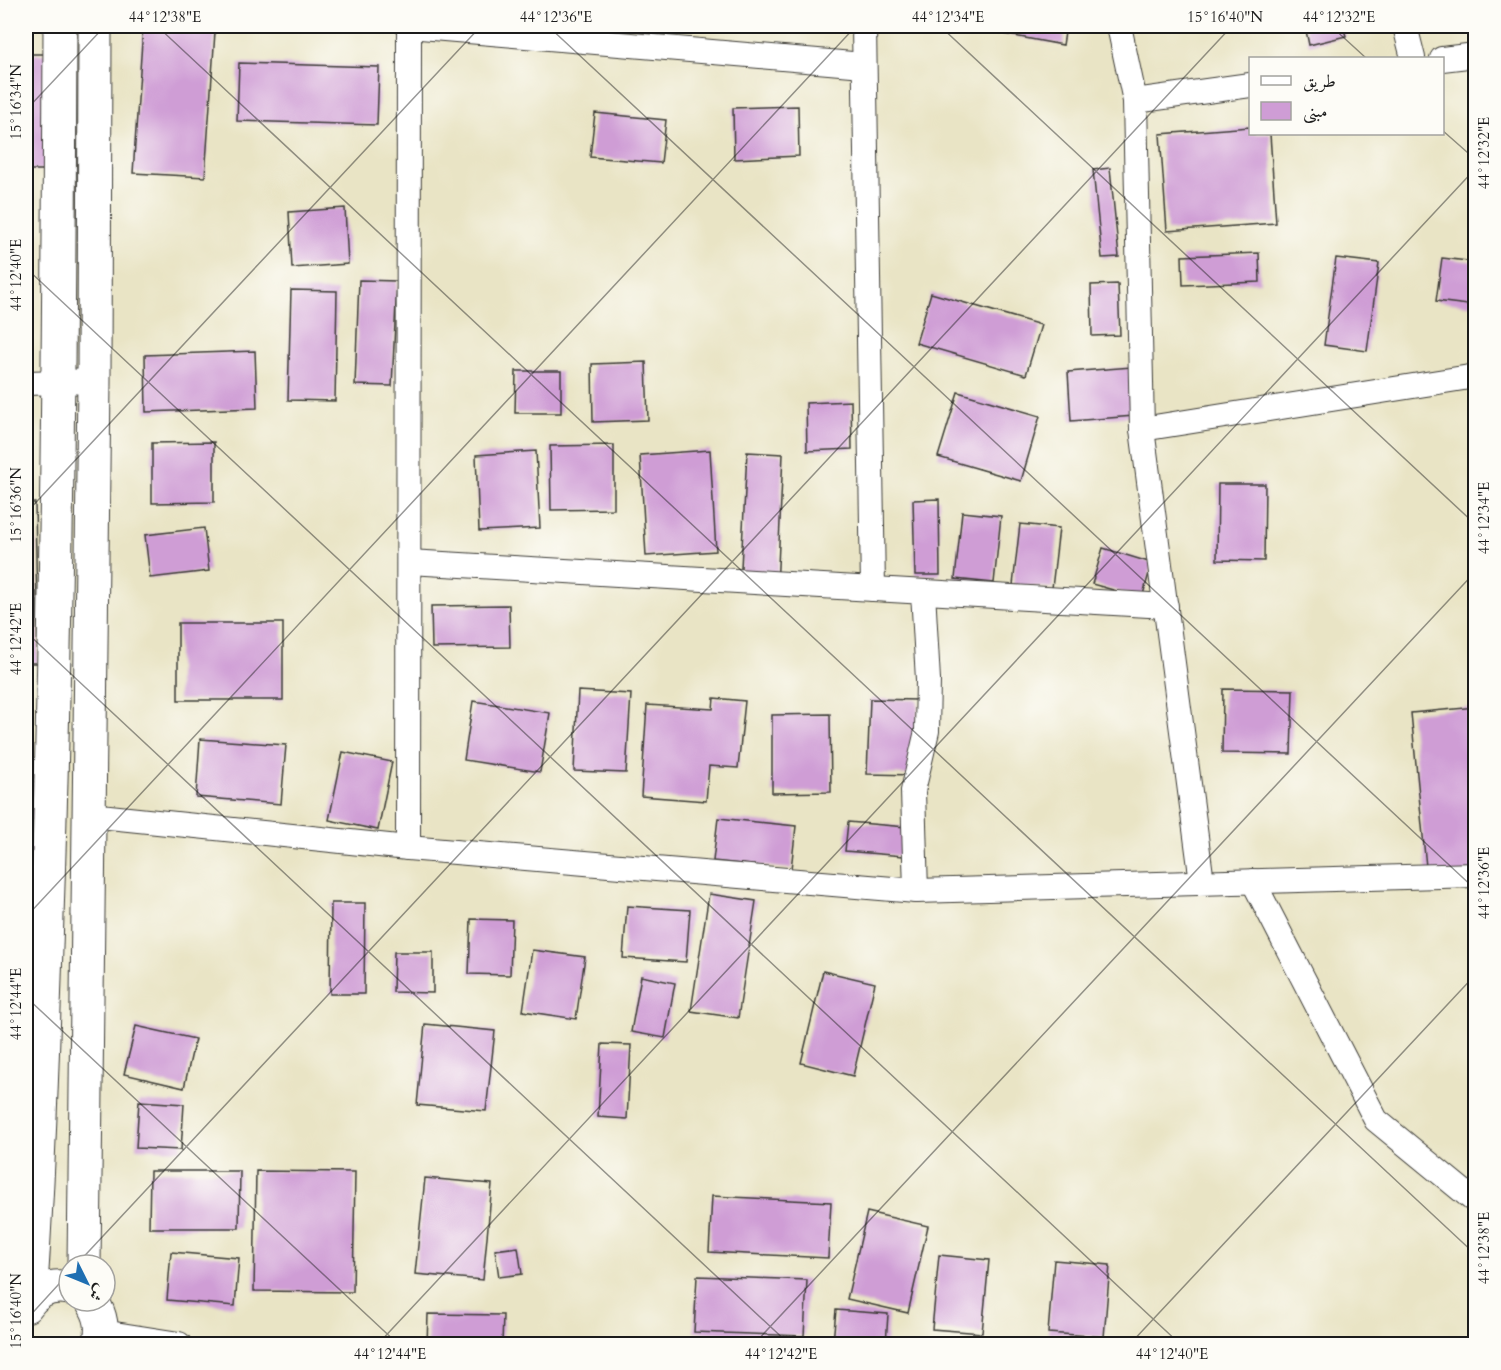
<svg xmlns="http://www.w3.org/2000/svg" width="1501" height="1370" viewBox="0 0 1501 1370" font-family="Cardo,Amiri,serif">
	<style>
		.building { fill: #cf9dd5 }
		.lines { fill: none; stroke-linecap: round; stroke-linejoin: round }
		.street-casing { stroke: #3b3a35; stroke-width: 26 }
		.secondary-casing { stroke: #3b3a35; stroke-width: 35 }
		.street { stroke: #fff; stroke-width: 24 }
		.secondary { stroke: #fff; stroke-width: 33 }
		.ticks { fill: none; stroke: #1c1c1c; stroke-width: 1.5; stroke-opacity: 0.45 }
		.neatline { fill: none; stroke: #1c1c1c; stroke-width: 2 }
		.ticks-label { font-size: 15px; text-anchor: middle; fill: #1c1c1c }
	</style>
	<rect width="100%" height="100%" fill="#fdfcf7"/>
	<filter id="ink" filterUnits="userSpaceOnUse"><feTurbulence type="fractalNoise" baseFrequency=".0167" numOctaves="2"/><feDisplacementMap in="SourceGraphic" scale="12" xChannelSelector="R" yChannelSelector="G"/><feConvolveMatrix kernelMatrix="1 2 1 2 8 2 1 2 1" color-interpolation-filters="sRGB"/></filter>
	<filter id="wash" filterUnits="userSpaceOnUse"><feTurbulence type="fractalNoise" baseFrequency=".008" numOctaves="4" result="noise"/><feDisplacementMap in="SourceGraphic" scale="24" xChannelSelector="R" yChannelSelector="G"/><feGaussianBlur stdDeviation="1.35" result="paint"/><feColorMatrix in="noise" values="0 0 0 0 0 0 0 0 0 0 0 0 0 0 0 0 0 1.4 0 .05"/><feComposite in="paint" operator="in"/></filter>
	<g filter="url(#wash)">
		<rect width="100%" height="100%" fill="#e9e4c5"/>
		<g id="blocks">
			<g class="building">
				<polygon points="961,26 1066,26 1063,45"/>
				<polygon points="1305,26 1343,26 1346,36 1309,45"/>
				<polygon points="143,27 215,32 205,177 133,173"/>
				<polygon points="26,54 51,54 52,170 26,170"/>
				<polygon points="239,63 379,67 377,125 237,121"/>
				<polygon points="798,106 799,156 734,159 733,108"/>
				<polygon points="595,113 666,120 661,163 590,157"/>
				<polygon points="1250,127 1250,134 1270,134 1276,223 1167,231 1160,134"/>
				<polygon points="1110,168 1119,257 1102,258 1093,170"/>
				<polygon points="345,208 348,264 292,268 289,212"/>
				<polygon points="1259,253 1260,282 1183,285 1182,256"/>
				<polygon points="1336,258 1379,263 1367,351 1324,345"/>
				<polygon points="1442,258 1476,262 1476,306 1436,301"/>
				<polygon points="359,280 397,281 392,386 355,385"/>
				<polygon points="1118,284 1120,335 1092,336 1091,285"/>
				<polygon points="291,290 337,291 335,401 288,400"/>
				<polygon points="931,293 1041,325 1026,375 916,343"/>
				<polygon points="255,351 257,408 146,412 145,355"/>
				<polygon points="646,362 648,420 593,422 592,364"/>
				<polygon points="1132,367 1134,416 1071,421 1068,372"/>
				<polygon points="516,371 561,371 561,413 515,413"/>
				<polygon points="958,392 1040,416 1021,481 938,457"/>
				<polygon points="851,401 852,449 807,451 806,403"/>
				<polygon points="214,442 214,502 152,503 152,443"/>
				<polygon points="614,445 614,509 551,510 550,446"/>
				<polygon points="710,450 716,551 646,556 640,455"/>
				<polygon points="536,451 540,528 479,531 476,455"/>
				<polygon points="747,452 783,454 777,589 740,587"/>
				<polygon points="1218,484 1265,484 1264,561 1217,560"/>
				<polygon points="939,499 940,575 915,575 913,500"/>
				<polygon points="26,503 35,503 38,663 26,663"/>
				<polygon points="962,512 1001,516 994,583 955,579"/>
				<polygon points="1020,524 1059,528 1052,588 1013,585"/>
				<polygon points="204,528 209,571 150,578 145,535"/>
				<polygon points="1103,548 1152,563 1142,598 1092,584"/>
				<polygon points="509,605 510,647 432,648 431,606"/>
				<rect x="178" y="623" width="105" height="77"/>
				<polygon points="1223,689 1293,690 1291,754 1222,753"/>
				<polygon points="578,691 631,694 626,773 574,771"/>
				<polygon points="714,698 745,701 738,768 709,766 706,801 641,796 647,705 713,709"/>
				<polygon points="870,699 918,700 916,775 867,774"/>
				<polygon points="473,701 550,713 540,772 464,760"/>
				<polygon points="1476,707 1476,872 1427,877 1411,713"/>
				<polygon points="830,714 831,792 772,793 772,715"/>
				<polygon points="200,739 286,745 281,804 196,797"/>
				<polygon points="343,752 392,762 378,830 329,820"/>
				<polygon points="26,760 34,760 35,820 26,821"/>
				<polygon points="718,818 796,826 791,869 713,861"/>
				<polygon points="848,822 906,827 903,856 845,851"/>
				<polygon points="26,836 44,837 43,932 26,932"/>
				<polygon points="709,894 756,901 738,1018 691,1011"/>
				<polygon points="331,903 365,903 364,994 330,994"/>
				<polygon points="627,906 690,910 686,962 623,958"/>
				<polygon points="471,919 512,920 510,975 469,974"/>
				<polygon points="532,950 585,957 576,1019 523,1011"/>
				<polygon points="394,952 433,952 433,993 393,992"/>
				<polygon points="823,971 875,983 853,1076 801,1063"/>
				<polygon points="641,976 675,983 665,1038 631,1032"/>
				<polygon points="425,1024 495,1031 486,1111 417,1105"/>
				<polygon points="136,1026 195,1039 184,1088 124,1074"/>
				<polygon points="602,1044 631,1045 627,1119 598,1117"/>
				<polygon points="139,1101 184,1104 181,1150 136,1148"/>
				<polygon points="150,1171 240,1171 239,1228 149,1228"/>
				<polygon points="256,1171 355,1172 353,1292 254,1291"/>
				<polygon points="425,1178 492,1184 483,1280 415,1274"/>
				<polygon points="712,1196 831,1202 828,1258 709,1252"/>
				<polygon points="867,1212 928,1226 908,1313 847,1299"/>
				<polygon points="518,1247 522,1274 499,1277 495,1250"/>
				<polygon points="171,1252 239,1258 235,1306 167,1300"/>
				<polygon points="939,1255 989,1260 982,1333 932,1329"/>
				<polygon points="1054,1260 1110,1265 1104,1337 1048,1333"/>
				<polygon points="697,1276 807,1280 804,1336 694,1332"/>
				<polygon points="836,1310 888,1314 886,1344 833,1342"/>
				<polygon points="428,1314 503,1315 502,1344 427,1344"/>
			</g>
		</g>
	</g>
	<g filter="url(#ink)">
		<use href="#blocks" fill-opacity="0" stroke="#3b3a35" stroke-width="1.5"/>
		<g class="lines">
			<g class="street-casing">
				<g id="street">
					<polyline points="409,26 864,65"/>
					<polyline points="864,26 873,589"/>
					<polyline points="1119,26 1135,101 1142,429 1202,882"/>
					<polyline points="1405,26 1413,58"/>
					<polyline points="1442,59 1476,55"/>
					<polyline points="1135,101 1250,85"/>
					<polyline points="26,383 94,381"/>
					<polyline points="1142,429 1476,376"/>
					<polyline points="409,562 1166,606"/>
					<polyline points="90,815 408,848 916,891 1476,875"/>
					<polyline points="408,848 409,26"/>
					<polyline points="1253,881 1376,1120 1476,1202"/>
					<polyline points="916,891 913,791 927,731 928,680 923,592"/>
					<polyline points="102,1332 179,1344"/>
				</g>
			</g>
			<g class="secondary-casing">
				<g id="secondary">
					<polyline points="84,1265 94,381 95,26"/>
					<path d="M 26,1299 L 30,1300 C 39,1172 43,1044 47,916 C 57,619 59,322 60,26"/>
					<path d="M 92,1301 C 101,1315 104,1328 99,1344"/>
					<path d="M 26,1306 C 36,1291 51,1284 69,1288"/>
				</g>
			</g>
			<use href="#street" class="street"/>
			<use href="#secondary" class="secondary"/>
		</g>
	</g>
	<path class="ticks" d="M 157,26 L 1476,1255M 548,26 L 1476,890M 940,26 L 1476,525M 1331,26 L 1366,58M 26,110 L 105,26M 1442,130 L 1476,160M 26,268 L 1180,1344M 26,513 L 481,26M 26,632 L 789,1344M 26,917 L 856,26M 26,997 L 398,1344M 76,1265 L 1232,26M 26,1320 L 69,1273M 378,1344 L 1476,168M 754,1344 L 1476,571M 1130,1344 L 1476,974"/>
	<rect width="1501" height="1370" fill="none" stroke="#fdfcf7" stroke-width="66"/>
	<rect x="1249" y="57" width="195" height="78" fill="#fdfcf7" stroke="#a3a29f" stroke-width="1.5"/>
	<rect x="1261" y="76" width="30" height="9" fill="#ffffff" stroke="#a3a29f" stroke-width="1.5"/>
	<text x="1303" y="87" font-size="18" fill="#1c1c1c">طريق</text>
	<rect x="1261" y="102" width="30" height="18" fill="#cf9dd5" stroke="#a3a29f" stroke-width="1.5"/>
	<text x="1303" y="117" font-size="18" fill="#1c1c1c">مبنى</text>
	<g transform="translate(87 1283) rotate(133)"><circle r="28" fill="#fdfcf7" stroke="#a3a29f" stroke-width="1.5"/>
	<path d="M0-4.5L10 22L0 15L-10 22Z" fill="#1f6fb2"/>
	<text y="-9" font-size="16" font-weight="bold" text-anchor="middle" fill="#1c1c1c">ش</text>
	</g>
	<rect x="33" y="33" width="1435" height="1304" class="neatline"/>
	<g class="ticks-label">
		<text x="165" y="22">44°12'38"E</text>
		<text x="556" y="22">44°12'36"E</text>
		<text x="948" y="22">44°12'34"E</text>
		<text x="1225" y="22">15°16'40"N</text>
		<text x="1339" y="22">44°12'32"E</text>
		<text transform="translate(16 102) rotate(-90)" y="5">15°16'34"N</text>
		<text transform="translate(1484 153) rotate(-90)" y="5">44°12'32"E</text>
		<text transform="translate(16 275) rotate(-90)" y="5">44°12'40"E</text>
		<text transform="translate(16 505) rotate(-90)" y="5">15°16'36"N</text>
		<text transform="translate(1484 518) rotate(-90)" y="5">44°12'34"E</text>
		<text transform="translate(16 639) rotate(-90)" y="5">44°12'42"E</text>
		<text transform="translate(1484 883) rotate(-90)" y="5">44°12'36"E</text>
		<text transform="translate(16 1004) rotate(-90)" y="5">44°12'44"E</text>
		<text transform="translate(1484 1248) rotate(-90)" y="5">44°12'38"E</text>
		<text transform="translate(16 1311) rotate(-90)" y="5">15°16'40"N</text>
		<text x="390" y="1359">44°12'44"E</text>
		<text x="781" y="1359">44°12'42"E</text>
		<text x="1172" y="1359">44°12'40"E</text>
	</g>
</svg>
